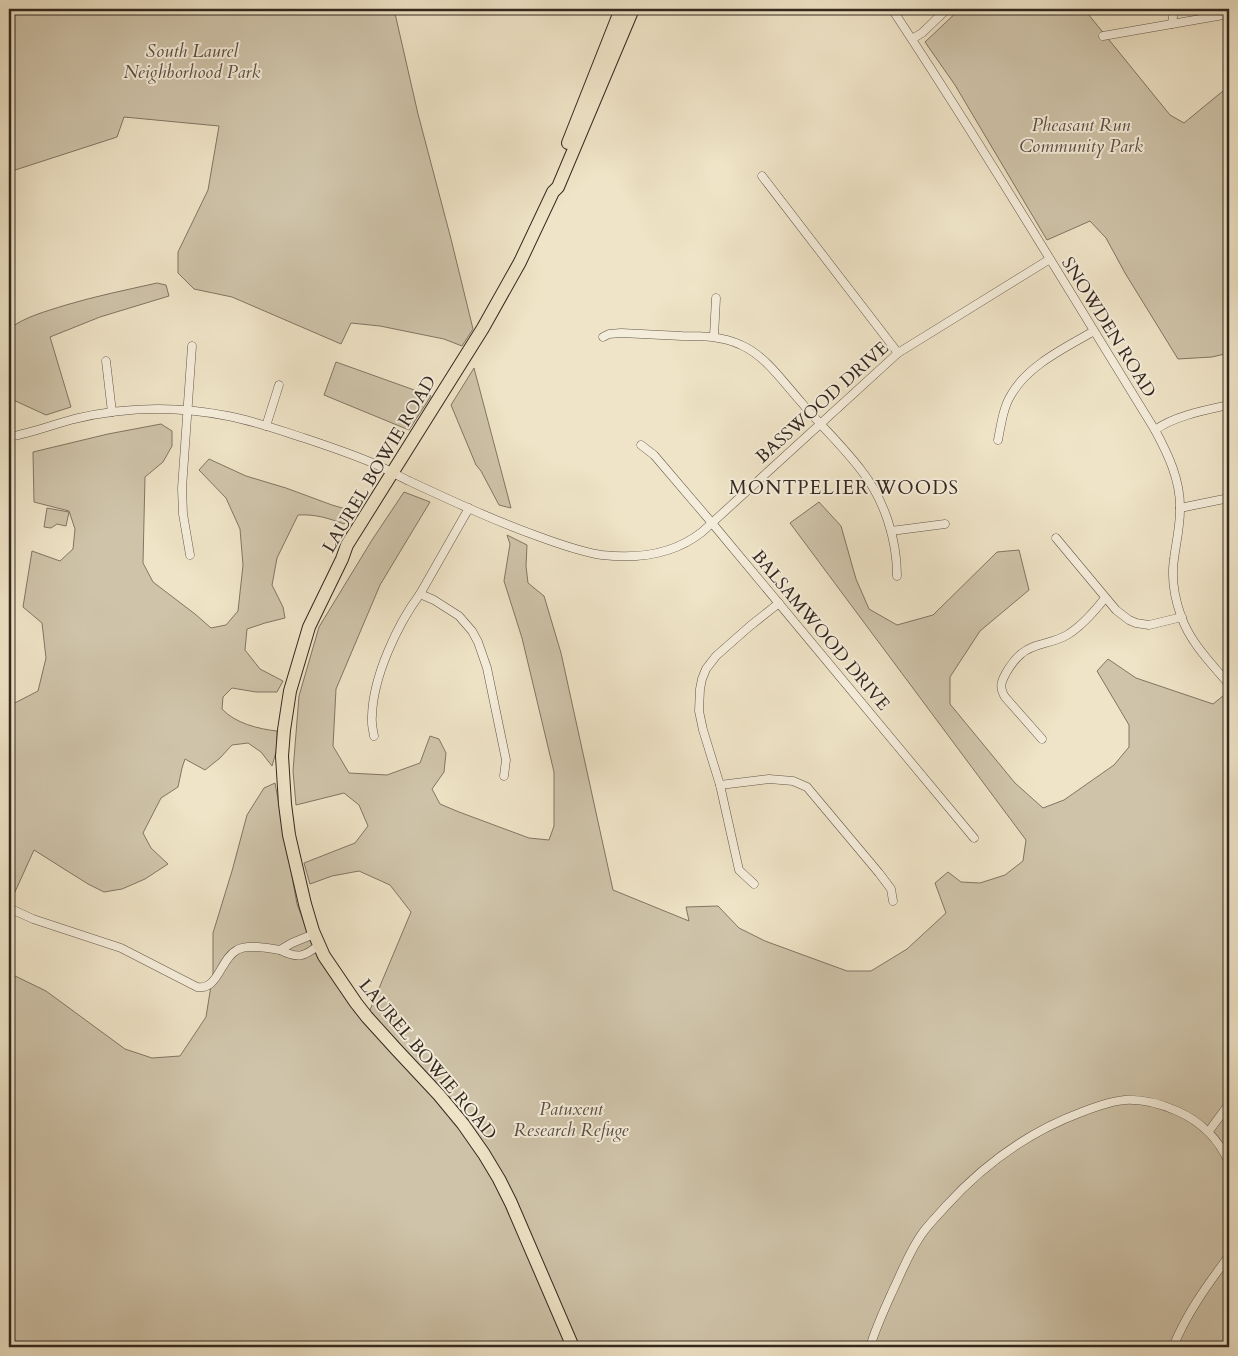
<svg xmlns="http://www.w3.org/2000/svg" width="1238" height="1356" viewBox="0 0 1238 1356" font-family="Cardo,serif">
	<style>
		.green { fill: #cfc4aa; stroke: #807664 }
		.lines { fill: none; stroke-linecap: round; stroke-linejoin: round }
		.minor-casing { stroke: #615749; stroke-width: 9 }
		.primary-casing { stroke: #32281f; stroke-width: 14 }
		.minor { stroke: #f5eddb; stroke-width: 8 }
		.primary { stroke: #efe4c7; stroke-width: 12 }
		.labels { text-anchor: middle; stroke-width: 4; stroke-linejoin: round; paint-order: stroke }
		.park-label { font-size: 18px; font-style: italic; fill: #594f42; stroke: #f5eddb }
		.street-label { font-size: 18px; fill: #32281f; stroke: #f5eddb }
		.neighbourhood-label { font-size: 19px; letter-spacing: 1px; fill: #32281f; stroke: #f5eddb }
	</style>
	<rect width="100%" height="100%" fill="#efe4c7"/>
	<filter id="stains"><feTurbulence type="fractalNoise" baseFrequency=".004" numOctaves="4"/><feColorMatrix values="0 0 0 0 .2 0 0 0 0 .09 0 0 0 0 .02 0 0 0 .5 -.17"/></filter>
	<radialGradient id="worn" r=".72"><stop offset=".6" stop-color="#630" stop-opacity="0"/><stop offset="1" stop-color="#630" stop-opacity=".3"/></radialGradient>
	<g class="green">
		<polygon points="9,9 394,9 418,114 451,239 473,329 462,346 444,339 380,326 351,323 341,344 232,297 194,289 178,273 178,252 208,190 219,126 124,117 117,137 9,172"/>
		<polygon points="960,9 1084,9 1170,115 1184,123 1229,86 1229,353 1212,357 1178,359 1125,273 1106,238 1090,221 1047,240 955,85 925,42"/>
		<path d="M 157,283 L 166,285 L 169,296 L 100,317 L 50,337 L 71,407 L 46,415 L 9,398 L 9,329 C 24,317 47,311 66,305 C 96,296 126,290 157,283 Z"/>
		<polygon points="336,362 431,396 409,430 324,395"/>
		<polygon points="474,368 511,508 499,505 481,471 476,465 451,405"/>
		<path d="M 161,424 L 172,431 L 172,446 L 163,462 L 145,477 L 143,563 L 153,582 L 195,614 L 211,628 L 226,625 L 238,611 L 243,565 L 240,529 L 226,498 L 199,470 L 209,459 L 246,476 L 286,488 L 332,505 L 356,512 L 344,524 C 328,518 315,514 298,515 L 277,558 L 272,585 L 283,607 L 285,618 L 265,623 L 247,629 L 245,650 L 260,669 L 283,681 L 277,692 L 256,692 L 232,688 L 223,697 L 222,709 C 235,723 258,729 277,731 L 277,749 L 272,766 L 261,752 L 248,743 L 232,745 L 220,758 L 205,770 L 185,759 L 182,768 L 178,787 L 161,798 L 143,833 L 151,848 L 168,864 L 145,879 L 122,889 L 104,892 L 88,884 L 34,850 L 14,894 L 9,894 L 9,706 L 38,691 L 46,658 L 42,623 L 23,607 L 32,551 L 60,561 L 73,549 L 75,529 L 69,511 L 34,502 L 33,452 L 108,434 Z"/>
		<polygon points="404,492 430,502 380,585 336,689 333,746 349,773 387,775 420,763 430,736 439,739 446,753 444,772 432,789 440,804 459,812 529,838 549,840 554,826 554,772 522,638 504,581 510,544 507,535 527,545 526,566 528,583 544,596 561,653 613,890 689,921 686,907 718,906 739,928 765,941 847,971 871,971 907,949 946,913 935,883 948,872 961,882 980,883 1005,875 1023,861 1026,840 790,523 819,502 841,526 856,579 869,609 897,625 933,615 997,552 1019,550 1029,590 980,631 950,677 950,704 1015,783 1043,808 1064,800 1114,765 1129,747 1129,725 1097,671 1108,659 1136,678 1213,704 1229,691 1229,1347 9,1347 9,973 46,991 125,1049 152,1058 180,1056 206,1017 213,973 213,933 232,871 247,815 264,788 275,783 297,904 318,959 322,958 367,1017 411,912 390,885 359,871 332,876 310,884 304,863 355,843 368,826 359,805 344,793 296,805 293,771 299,696 319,627 372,540"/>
		<polygon points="47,508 69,512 66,526 57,524 51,528 44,527"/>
	</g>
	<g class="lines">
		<g class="minor-casing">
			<g id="minor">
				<path d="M 892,9 C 983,147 1068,289 1155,430 C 1168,454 1181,481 1180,510 C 1180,527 1176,543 1174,559 C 1171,578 1175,599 1181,616 C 1190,642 1210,662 1227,682"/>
				<polyline points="1172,24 1174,9"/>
				<polyline points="1103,36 1229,14"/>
				<polyline points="912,39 922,33 947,9"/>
				<polyline points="762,176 898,353"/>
				<polyline points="714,336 716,298"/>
				<path d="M 603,337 L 609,334 L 621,333 C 641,334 661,335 682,336 C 702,336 722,336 741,345 C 766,356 783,382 801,402 C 820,425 843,446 861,470 C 884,499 897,539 897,576"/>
				<polyline points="106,361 112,412"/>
				<polyline points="266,426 279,385"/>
				<path d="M 1155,430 C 1174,416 1206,410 1229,405"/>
				<path d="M 9,437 C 31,433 52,425 74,419 C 124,407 177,406 228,416 C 254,421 279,430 304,438 C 328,446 352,454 375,464 C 386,469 397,475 409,481 C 452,501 495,521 540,537 C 560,544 581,552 602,555 C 637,559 673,555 702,532 L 898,353 L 1050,259"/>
				<path d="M 998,440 C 1001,425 1003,408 1011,395 C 1028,365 1065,348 1094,331"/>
				<polyline points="641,445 654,455 712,523 974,838"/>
				<polyline points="1180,508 1229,498"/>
				<polyline points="891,531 945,524"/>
				<polyline points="1056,538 1116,610 1129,620 1136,623 1149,625 1182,617"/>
				<polyline points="190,555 183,514 182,488 192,346"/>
				<polyline points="420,594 434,600 459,616 472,631 478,642 487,668 506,760 504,776"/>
				<path d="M 374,736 C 373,730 371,723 372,716 C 373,677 397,625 420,594 L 469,508"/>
				<path d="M 1042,739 L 1005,697 C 999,687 1001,682 1006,673 C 1010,666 1015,659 1021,654 C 1033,643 1052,644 1067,635 C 1082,626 1094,612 1105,598"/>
				<polyline points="720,785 769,779 793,781 807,787 879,873 891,889 893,901"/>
				<polyline points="754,884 739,870 720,785 703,730 699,711 700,689 702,679 706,669 716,656 750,626 779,603"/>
				<path d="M 9,908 L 33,919 L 121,948 L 197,987 C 218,991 220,959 237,950 C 247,944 269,948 280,950"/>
				<path d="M 314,934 L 292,943 L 280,950 C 298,959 304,957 319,945"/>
				<polyline points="1209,1131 1229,1104"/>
				<path d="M 870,1347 C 876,1327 885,1308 894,1288 C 903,1269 911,1248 924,1231 C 931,1222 939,1214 946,1206 C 985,1163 1028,1132 1082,1112 C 1095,1107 1111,1101 1125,1100 C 1143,1099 1161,1104 1177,1111 C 1200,1121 1219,1139 1229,1163"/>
				<path d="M 1173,1347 C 1186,1315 1205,1288 1226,1260 L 1229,1253"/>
			</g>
		</g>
		<g class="primary-casing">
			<g id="primary">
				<polyline points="568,143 621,9"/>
				<polyline points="573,1347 511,1203 499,1179 484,1154 463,1124 439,1095 396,1049 367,1017 356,1003 324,956 313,931 305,904 289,835 285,804 282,756 284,730 290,691 309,627 342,559 347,545 483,328 520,262 553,192 558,187 633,9"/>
			</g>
		</g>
		<use href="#minor" class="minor"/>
		<use href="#primary" class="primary"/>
	</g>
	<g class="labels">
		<g class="park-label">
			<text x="192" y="57">South Laurel<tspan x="192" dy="21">Neighborhood Park</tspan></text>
			<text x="1081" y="131">Pheasant Run<tspan x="1081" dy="21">Community Park</tspan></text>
			<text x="571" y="1115">Patuxent<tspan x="571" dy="21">Research Refuge</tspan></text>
		</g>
		<g class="street-label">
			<text transform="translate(1109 327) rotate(58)" y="6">SNOWDEN ROAD</text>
			<text transform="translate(822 402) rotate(-42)" y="6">BASSWOOD DRIVE</text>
			<text transform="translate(379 464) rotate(-59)" y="6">LAUREL BOWIE ROAD</text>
			<text transform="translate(821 630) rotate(50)" y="6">BALSAMWOOD DRIVE</text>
			<text transform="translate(428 1059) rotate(50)" y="6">LAUREL BOWIE ROAD</text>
		</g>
		<g class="neighbourhood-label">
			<text x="844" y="494">MONTPELIER WOODS</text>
		</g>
	</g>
	<rect width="1238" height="1356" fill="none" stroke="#efe4c7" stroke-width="30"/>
	<rect x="10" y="10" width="1218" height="1336" fill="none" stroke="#32281f" stroke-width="2.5"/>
	<rect x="15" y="15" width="1208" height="1326" fill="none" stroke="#32281f"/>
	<rect width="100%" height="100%" filter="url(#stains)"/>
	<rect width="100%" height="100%" fill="url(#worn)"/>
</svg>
